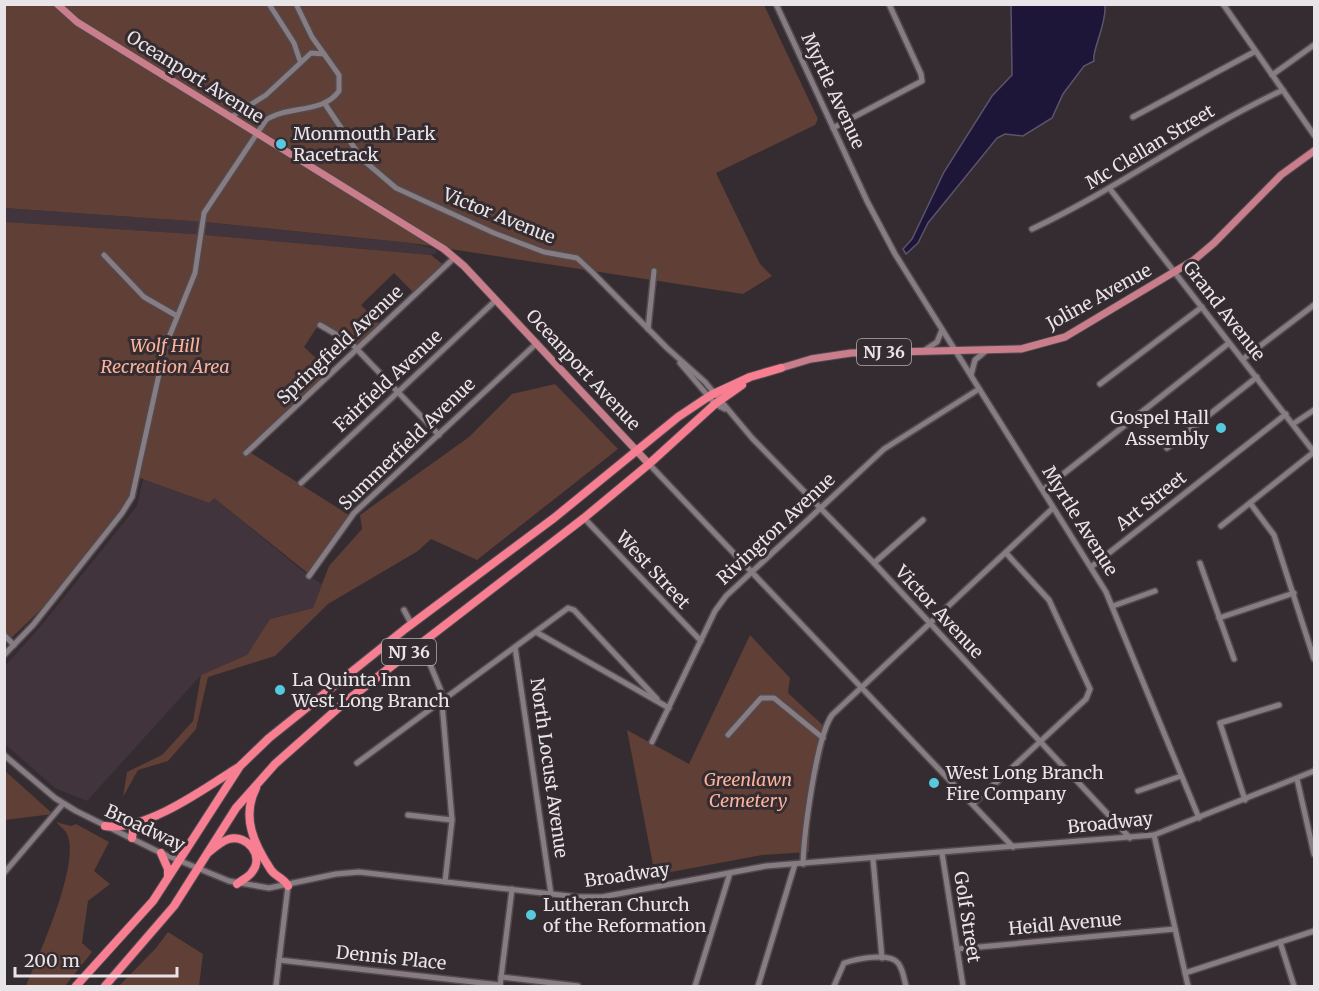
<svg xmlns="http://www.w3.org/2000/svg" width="1319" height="991" viewBox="0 0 1319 991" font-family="Merriweather,serif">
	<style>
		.built { fill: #41343c }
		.green { fill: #5f3f36 }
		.water { fill: #1e1638; stroke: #5b546c; stroke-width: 1.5 }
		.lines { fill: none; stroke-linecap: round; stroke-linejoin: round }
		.minor-casing { stroke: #514a4e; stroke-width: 8 }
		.major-casing { stroke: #514a4e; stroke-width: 9 }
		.highway-casing { stroke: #514a4e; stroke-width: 10 }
		.minor { stroke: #867c81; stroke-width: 5 }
		.major { stroke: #ca7d8b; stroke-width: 7 }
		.highway { stroke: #f87e92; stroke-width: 8 }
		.poi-dot { fill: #55cadf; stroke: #342c30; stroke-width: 2 }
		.labels { text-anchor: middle; stroke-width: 6; stroke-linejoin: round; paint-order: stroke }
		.shield { fill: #342c30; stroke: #b3adb0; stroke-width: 1.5 }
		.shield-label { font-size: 16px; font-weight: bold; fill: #e9e4e7 }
		.street-label { font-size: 18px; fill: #e9e4e7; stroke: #342c30 }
		.poi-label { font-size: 18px; fill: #e9e4e7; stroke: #342c30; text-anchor: start }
		.park-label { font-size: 18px; font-style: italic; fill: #fcb29b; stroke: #342c30 }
	</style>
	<rect width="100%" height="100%" fill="#342c30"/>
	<g class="built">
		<polygon points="4,208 193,221 411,243 435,249 437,253 431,255 194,234 5,222"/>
		<polygon points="143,479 209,503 213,497 309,576 322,584 313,608 270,619 247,656 201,675 87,801 55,788 5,744 5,666 41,626 137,506"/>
	</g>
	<g class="green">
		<polygon points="4,5 764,5 818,119 815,125 716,173 760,264 772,276 743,294 411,243 205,222 5,208"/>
		<path d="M 5,222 L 194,234 L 431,255 L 445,266 L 415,294 L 394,273 L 361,305 L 382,326 L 359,347 L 319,324 L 304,347 L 332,373 L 248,451 L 352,517 L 310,575 L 214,498 L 209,503 L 137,477 C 113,539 53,599 5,644 Z"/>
		<polygon points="555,384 618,449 477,560 431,539 418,551 328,604 275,656 208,677 196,729 168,761 138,770 123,797 127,772 162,755 193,721 201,675 247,655 270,619 313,608 329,566 362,529 360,515 469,437 512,394"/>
		<polygon points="750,635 790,678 788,693 828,730 810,811 809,852 762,855 655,875 627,730 689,764"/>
		<polygon points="4,770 53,814 5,820"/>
		<path d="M 56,822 L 71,826 L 76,824 L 109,842 L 94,871 L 110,884 L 88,901 L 82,943 L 92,952 L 65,986 L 26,986 C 38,956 83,860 66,832 C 63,829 59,825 56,822 Z"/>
		<polygon points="168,932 203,954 199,986 119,986 156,948"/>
	</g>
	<path class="water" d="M 1011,5 L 1105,5 C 1107,24 1091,52 1094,61 L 1084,66 L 1063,94 L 1052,118 L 1023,136 L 1005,134 L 997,138 L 928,223 L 918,243 L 906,254 L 903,249 L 912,239 L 944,172 L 992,96 L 1012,75 Z"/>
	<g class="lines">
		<g class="minor-casing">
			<g id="minor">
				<polyline points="269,4 294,43 300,61"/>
				<polyline points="776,4 867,201 895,254 1106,592 1199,818"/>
				<polyline points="1223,4 1314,135"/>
				<polyline points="1272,75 1314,45"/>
				<polyline points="325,104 362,159 396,188 494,233 544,252 577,258 591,271 667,348 705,382 752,438 874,563 1130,838"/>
				<polyline points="231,117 266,95 311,53 324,54"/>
				<polyline points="1133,117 1254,52"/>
				<polyline points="833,128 922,81 921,74 889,4"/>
				<polyline points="1110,189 1314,452"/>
				<path d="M 1032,229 C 1119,188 1195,131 1283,90"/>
				<polyline points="104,255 144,297 177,316"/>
				<polyline points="320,325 351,343 439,435"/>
				<polyline points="648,329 654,271"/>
				<polyline points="925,350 937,342 942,330"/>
				<polyline points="1243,359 1314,305"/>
				<polyline points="680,363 715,404 725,409"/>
				<polyline points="971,375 975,360 987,350"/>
				<polyline points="1100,384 1202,307"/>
				<polyline points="1293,424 1314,410"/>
				<polyline points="1167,448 1257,377"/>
				<polyline points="246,453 454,258"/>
				<polyline points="649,464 1013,847"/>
				<polyline points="301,483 496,300"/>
				<polyline points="1043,490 1229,343"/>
				<polyline points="1250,503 1274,535 1314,659"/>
				<polyline points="584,518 701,641"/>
				<polyline points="1221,526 1314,452"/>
				<polyline points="874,563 923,520"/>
				<polyline points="1200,563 1234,659"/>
				<polyline points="1091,567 1286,414"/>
				<polyline points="309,576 354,513 537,343"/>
				<polyline points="1113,606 1155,591"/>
				<polyline points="404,610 412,625"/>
				<polyline points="1219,618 1294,593"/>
				<polyline points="536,632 669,708"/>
				<polyline points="4,635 14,645"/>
				<polyline points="421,642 441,691 452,820 445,882"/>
				<polyline points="515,647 551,894"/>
				<path d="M 4,655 L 33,625 L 122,513 L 132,497 L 165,347 L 195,273 L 204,213 L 266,120 C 288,105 323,114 339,91 L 339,75 L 312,37 L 296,4"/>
				<polyline points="728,735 761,698 774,698 823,738"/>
				<polyline points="652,742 715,611 726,596 884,449 979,389"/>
				<polyline points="4,755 55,798 76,811 161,853 229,881 269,888 336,874 359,872 578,897 602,897 766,866 1154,835 1314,771"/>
				<polyline points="357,763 568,608 574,610 657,699"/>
				<polyline points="1297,779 1314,854"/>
				<polyline points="1138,791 1181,776"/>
				<polyline points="1245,800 1220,723 1279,705"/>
				<polyline points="973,804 1086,699 1090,689 1049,600 1006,553"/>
				<polyline points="408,815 452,820"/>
				<polyline points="1154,835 1188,986"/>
				<polyline points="942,853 963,986"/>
				<polyline points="873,859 882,958"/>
				<path d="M 803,864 C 804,833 816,738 832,715 L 1053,508"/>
				<polyline points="4,873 63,804"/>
				<polyline points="1280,942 1294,986"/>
				<polyline points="957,949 1175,929"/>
				<polyline points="279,960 500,985"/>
				<polyline points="1185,973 1314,931"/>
				<polyline points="501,977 578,986"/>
				<polyline points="276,986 288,886"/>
				<polyline points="500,986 512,889"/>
				<polyline points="695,986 730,873"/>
				<polyline points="758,986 795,864"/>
				<path d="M 834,986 L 844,963 C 856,959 889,952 898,963 C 903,969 904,979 906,986"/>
			</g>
		</g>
		<g class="major-casing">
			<g id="major">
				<polyline points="57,4 77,22 444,249 464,266 649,464"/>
				<polyline points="781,368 811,359 851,353 1021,349 1065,337 1194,260 1214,243 1281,175 1314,151"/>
			</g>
		</g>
		<g class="highway-casing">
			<g id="highway">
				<path d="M 256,788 C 241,817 254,844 271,870 C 276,877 284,878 288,886"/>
				<path d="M 105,826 C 145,832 204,789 237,768"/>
				<polyline points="132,838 134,824"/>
				<path d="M 209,852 C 215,847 222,841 229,839 C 247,834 265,856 252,872 C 249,877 242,880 237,884"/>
				<polyline points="161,853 168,869 168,877"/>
				<polyline points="76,986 153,901 240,766 269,738 405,629 554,518 678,417 711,395 750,377 781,368"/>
				<polyline points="105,986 174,906 236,808 275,764 345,702 584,518 649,464 715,404 742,385"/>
			</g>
		</g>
		<use href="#minor" class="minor"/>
		<use href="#major" class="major"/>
		<use href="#highway" class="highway"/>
	</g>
	<g class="poi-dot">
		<circle cx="281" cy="144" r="6"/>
		<circle cx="1221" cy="428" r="6"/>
		<circle cx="280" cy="690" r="6"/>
		<circle cx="934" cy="783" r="6"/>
		<circle cx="531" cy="915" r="6"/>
	</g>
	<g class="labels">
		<g class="shield">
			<rect x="857" y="339" width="54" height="26" rx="4.5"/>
			<rect x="382" y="639" width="54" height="26" rx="4.5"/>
		</g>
		<g class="shield-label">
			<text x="884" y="358">NJ 36</text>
			<text x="409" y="658">NJ 36</text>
		</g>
		<g class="street-label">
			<text transform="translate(195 77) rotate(32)" y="6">Oceanport Avenue</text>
			<text transform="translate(833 91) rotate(65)" y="6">Myrtle Avenue</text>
			<text transform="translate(1150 147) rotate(-31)" y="6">Mc Clellan Street</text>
			<text transform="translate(499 216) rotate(22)" y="6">Victor Avenue</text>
			<text transform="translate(1099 297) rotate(-29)" y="6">Joline Avenue</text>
			<text transform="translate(1224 311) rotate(52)" y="6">Grand Avenue</text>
			<text transform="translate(340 345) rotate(-43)" y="6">Springfield Avenue</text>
			<text transform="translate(583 370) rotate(47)" y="6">Oceanport Avenue</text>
			<text transform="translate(388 381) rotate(-43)" y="6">Fairfield Avenue</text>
			<text transform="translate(407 444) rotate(-44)" y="6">Summerfield Avenue</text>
			<text transform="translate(1151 501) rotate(-38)" y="6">Art Street</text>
			<text transform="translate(1080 521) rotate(58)" y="6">Myrtle Avenue</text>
			<text transform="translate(776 529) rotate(-43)" y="6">Rivington Avenue</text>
			<text transform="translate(653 570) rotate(47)" y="6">West Street</text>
			<text transform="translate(939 612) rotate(47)" y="6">Victor Avenue</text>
			<text transform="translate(549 768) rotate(82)" y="6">North Locust Avenue</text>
			<text transform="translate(1110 823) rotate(-6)" y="6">Broadway</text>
			<text transform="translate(145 828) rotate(25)" y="6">Broadway</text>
			<text transform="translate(627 875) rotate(-8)" y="6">Broadway</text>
			<text transform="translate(967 917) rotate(81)" y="6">Golf Street</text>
			<text transform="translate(1065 924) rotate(-5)" y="6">Heidl Avenue</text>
			<text transform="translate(391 958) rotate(6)" y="6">Dennis Place</text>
		</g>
		<g class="poi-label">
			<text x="293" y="140">Monmouth Park<tspan x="293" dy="21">Racetrack</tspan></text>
			<text x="1209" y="424" text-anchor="end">Gospel Hall<tspan x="1209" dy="21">Assembly</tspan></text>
			<text x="292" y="686">La Quinta Inn<tspan x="292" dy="21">West Long Branch</tspan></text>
			<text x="946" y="779">West Long Branch<tspan x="946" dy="21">Fire Company</tspan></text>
			<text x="543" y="911">Lutheran Church<tspan x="543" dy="21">of the Reformation</tspan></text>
		</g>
		<g class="park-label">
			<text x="165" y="352">Wolf Hill<tspan x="165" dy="21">Recreation Area</tspan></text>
			<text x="748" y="786">Greenlawn<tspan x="748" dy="21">Cemetery</tspan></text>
		</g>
	</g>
	<rect width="1319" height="991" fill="none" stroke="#e9e4e7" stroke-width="12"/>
	<path d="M15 967v9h162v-9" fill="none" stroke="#e9e4e7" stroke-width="3"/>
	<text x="24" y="967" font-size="18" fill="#e9e4e7" stroke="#342c30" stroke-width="4.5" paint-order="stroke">200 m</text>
</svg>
